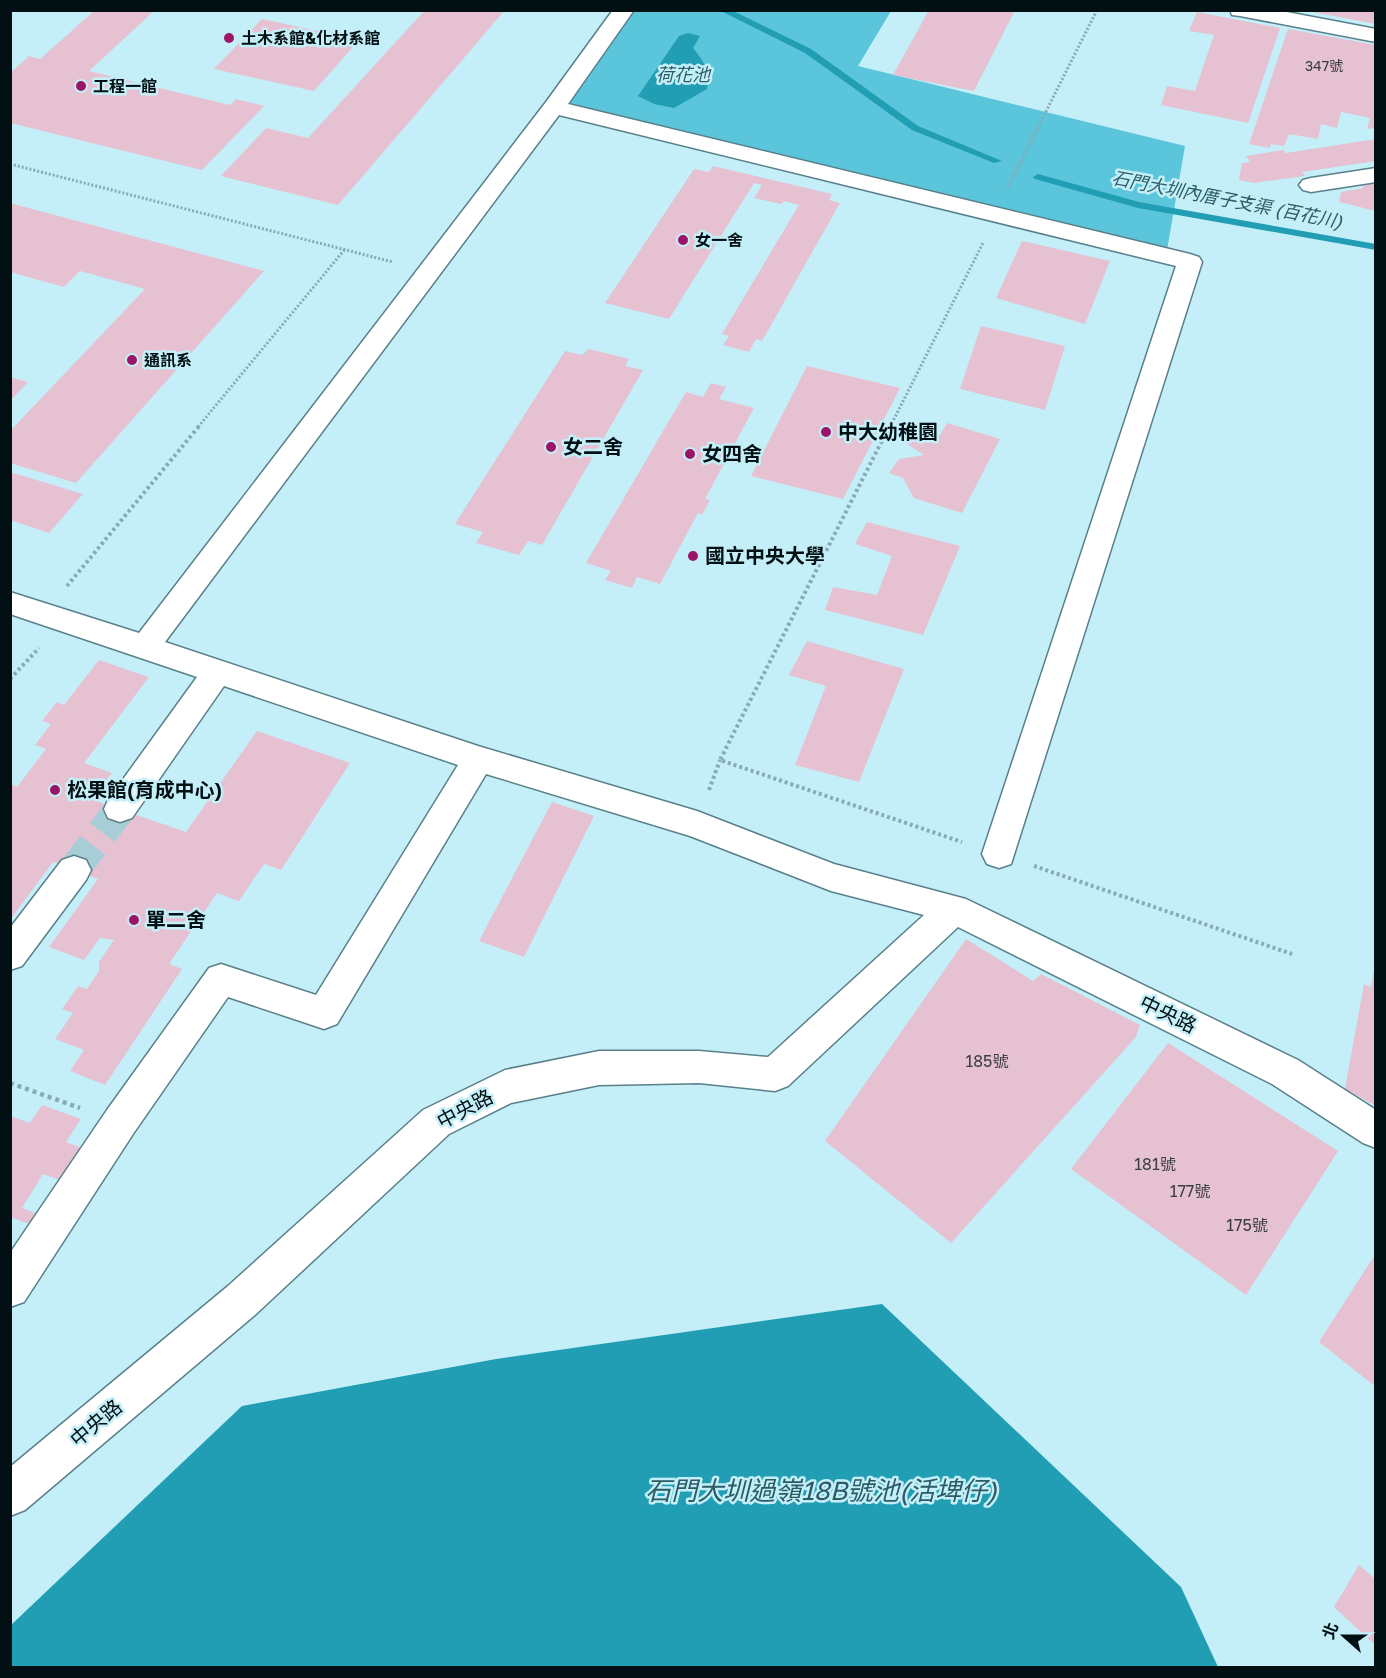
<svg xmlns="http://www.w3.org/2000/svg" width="1386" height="1678" viewBox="0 0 1386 1678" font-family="'Golos Text','Noto Sans TC',sans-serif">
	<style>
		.green { fill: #5bc5db }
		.water { fill: #219eb4 }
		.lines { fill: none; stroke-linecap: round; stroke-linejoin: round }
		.stream { fill: #219eb4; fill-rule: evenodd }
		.building { fill: #e6c1d1 }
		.minor-tunnel { stroke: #a7cdd6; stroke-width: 31; stroke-dasharray: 31 16; stroke-linecap: butt }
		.minor-casing { stroke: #59808a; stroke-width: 3 }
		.path-far2 { stroke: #88aab2; stroke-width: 3; stroke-dasharray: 2 2; stroke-linecap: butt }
		.path-far1 { stroke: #88aab2; stroke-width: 4; stroke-dasharray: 3 3; stroke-linecap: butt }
		.path { stroke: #88aab2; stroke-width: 4.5; stroke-dasharray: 4 4; stroke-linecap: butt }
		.minor { fill: #fff; fill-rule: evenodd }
		.poi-dot { fill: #9b1466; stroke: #c4eff9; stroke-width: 2 }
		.labels { text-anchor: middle; stroke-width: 5; stroke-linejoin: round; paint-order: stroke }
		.far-number-label { font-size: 14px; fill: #3b3c42 }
		.far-poi-label { font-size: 16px; font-weight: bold; fill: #020f13; stroke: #c4eff9; text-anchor: start }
		.number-label { font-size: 16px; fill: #3b3c42 }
		.far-water-label { font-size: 18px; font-style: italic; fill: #2b5b65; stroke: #c4eff9 }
		.poi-label { font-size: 20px; font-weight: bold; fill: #020f13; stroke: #c4eff9; text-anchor: start }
		.street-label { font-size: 20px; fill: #020f13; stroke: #c4eff9 }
		.near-water-label { font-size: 26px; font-style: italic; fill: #2b5b65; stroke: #c4eff9 }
	</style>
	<rect width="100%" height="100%" fill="#c4eff9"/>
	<polygon class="green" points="626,11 891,11 858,66 1185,146 1166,256 554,107"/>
	<g class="water">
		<path d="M 688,33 L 700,36 L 693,48 C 704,62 711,71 707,89 L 674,108 L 654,104 L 638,96 L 679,36 Z"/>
		<polygon points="882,1304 1181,1587 1218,1667 11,1667 11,1625 242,1406 496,1359"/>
	</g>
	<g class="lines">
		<g class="stream">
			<polygon points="719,10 731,10 811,49 918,126 1002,161 994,163 912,130 805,53"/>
			<polygon points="1038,174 1139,202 1376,244 1376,250 1138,208 1035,179 1033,177"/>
		</g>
	</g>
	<g class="building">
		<polygon points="95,10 155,10 89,71 230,105 236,99 264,106 202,170 10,123 10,73 29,56 40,59"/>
		<polygon points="425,10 505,10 338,205 221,176 266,128 308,138"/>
		<polygon points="929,10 1015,10 974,91 893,75"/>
		<polygon points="1312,10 1376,10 1376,24 1312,12"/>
		<polygon points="1197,12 1280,28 1248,123 1161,105 1167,86 1195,91 1214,35 1189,31"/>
		<polygon points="262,19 359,40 314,91 214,69"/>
		<polygon points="1288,29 1376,45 1376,128 1367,129 1370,118 1341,112 1337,128 1321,124 1318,139 1289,134 1284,146 1271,144 1270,148 1249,144"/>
		<polygon points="1376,139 1376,161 1302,172 1305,176 1253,183 1239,180 1242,163 1250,162 1246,156 1283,150 1286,153"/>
		<polygon points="713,166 832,194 829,200 840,203 762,341 756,339 749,352 723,345 729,336 722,334 799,205 784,201 781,204 754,198 762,185 754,183 669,319 605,303 694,169 709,172"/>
		<polygon points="1376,183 1376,211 1339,202 1341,192 1363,188 1364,184"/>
		<polygon points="10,203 264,271 76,483 10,463 10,431 145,289 80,271 64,287 10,272"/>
		<polygon points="1022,241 1110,261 1085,324 996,298"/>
		<polygon points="981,326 1065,346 1045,410 960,389"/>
		<polygon points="589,349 629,359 625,366 643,370 542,545 528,541 519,555 476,543 483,532 455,524 565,351 582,355"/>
		<polygon points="807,366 900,388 843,499 751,476"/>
		<polygon points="10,377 28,382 10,401"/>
		<polygon points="711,383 726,387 719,399 754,408 705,499 710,500 702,515 698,513 660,584 637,577 632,588 605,580 611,571 586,563 686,392 703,397"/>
		<polygon points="947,423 1000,439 962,513 914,498 903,478 889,473 899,459 924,455 904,442 915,433 937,440"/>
		<polygon points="10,472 83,494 49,533 10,520"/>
		<polygon points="867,522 960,546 923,635 825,610 833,587 877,595 892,556 855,544"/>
		<polygon points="807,641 904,669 859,782 795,765 826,686 789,675"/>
		<polygon points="99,660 149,677 84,763 112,773 97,792 104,795 99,802 186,832 257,731 350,763 281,870 264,864 239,901 217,893 169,964 182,969 105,1085 70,1071 84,1050 55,1039 73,1013 62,1009 78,986 87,989 99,971 99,962 114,940 100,938 84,960 49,947 98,879 53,862 10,920 10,784 17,787 46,749 35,745 51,724 42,721 57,702 64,705"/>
		<polygon points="552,802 594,816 524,957 479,941"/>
		<polygon points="966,939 1033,981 1041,974 1140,1025 1136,1037 951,1243 825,1141"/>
		<polygon points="1374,970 1376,970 1376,1106 1345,1089 1364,984 1371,987"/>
		<polygon points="1168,1043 1338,1151 1246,1295 1071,1169"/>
		<polygon points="42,1105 81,1119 66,1142 95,1153 75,1185 43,1174 22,1208 38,1214 29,1224 10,1217 10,1116 30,1123"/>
		<polygon points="1376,1253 1376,1387 1319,1342"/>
		<polygon points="1359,1565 1376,1580 1376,1646 1334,1607"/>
	</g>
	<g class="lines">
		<polyline class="minor-tunnel" points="74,870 120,809"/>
		<g class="minor-casing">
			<g id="minor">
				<polygon points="613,10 634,10 568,104 1190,254 1199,257 1202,262 1011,864 999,868 987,864 982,854 1176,266 559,115 165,642 478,746 697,811 834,864 966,899 1298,1060 1376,1110 1376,1148 1363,1143 1272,1084 958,927 788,1086 775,1091 699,1083 599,1085 511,1103 449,1134 256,1314 25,1510 10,1516 10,1467 228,1286 423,1110 505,1070 599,1051 699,1051 768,1057 924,915 831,891 690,836 486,774 337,1024 324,1029 228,997 133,1134 24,1302 10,1307 10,1253 107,1110 209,968 221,964 316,995 458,765 224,686 132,818 120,822 108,818 104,809 108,800 197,677 10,614 10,592 139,633 546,102"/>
				<polygon points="1230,10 1276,10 1376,29 1376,42 1240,16 1232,15"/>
				<polygon points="1376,168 1376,182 1311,192 1303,190 1299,185 1303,180 1311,178"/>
				<polygon points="74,856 86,860 91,870 86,880 22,966 10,970 10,928 62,860"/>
			</g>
		</g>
		<g class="path-far2">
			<polyline points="10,164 393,262"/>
			<polyline points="1008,187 1097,10"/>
			<polyline points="198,427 345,249"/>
			<polyline points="890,427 983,243"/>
		</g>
		<g class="path-far1">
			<polyline points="890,425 720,760 962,842"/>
			<polyline points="67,586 200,425"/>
			<polyline points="10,679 39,648"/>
			<polyline points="709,790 720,760"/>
			<polyline points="1034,866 1292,954"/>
		</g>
		<polyline class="path" points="10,1083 80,1108"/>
		<use href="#minor" class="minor"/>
	</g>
	<g class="poi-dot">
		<circle cx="229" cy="38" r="6"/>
		<circle cx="81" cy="86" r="6"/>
		<circle cx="683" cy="240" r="6"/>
		<circle cx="132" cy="360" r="6"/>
		<circle cx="826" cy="432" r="6"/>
		<circle cx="551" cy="447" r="6"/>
		<circle cx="690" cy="454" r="6"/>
		<circle cx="693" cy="556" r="6"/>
		<circle cx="55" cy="790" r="6"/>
		<circle cx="134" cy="920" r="6"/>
	</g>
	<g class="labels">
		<g class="far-number-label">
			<text x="1324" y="71">347號</text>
		</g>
		<g class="far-poi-label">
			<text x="241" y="44">土木系館&amp;化材系館</text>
			<text x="93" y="92">工程一館</text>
			<text x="695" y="246">女一舍</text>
			<text x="144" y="366">通訊系</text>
		</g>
		<g class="number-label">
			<text x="987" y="1067">185號</text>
			<text x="1155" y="1170">181號</text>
			<text x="1190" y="1197">177號</text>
			<text x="1247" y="1231">175號</text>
		</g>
		<g class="far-water-label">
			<text x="683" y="81">荷花池</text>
			<text transform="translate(1227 200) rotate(11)" y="6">石門大圳內厝子支渠 (百花川)</text>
		</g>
		<g class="poi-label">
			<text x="838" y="439">中大幼稚園</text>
			<text x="563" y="454">女二舍</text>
			<text x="702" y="461">女四舍</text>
			<text x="705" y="563">國立中央大學</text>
			<text x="67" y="797">松果館(育成中心)</text>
			<text x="146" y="927">單二舍</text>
		</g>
		<g class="street-label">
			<text transform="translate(1168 1014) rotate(26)" y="7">中央路</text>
			<text transform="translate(465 1109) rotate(-28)" y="7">中央路</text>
			<text transform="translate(96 1423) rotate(-40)" y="7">中央路</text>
		</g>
		<g class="near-water-label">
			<text x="821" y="1500">石門大圳過嶺18B號池(活埤仔)</text>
		</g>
	</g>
	<rect width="1386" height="1678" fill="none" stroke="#020f13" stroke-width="24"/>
	<g transform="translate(1344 1636) rotate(291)" stroke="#c4eff9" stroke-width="4.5" paint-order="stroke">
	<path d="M0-4.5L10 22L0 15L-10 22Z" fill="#020f13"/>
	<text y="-9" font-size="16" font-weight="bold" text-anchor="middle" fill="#020f13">北</text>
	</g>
</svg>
